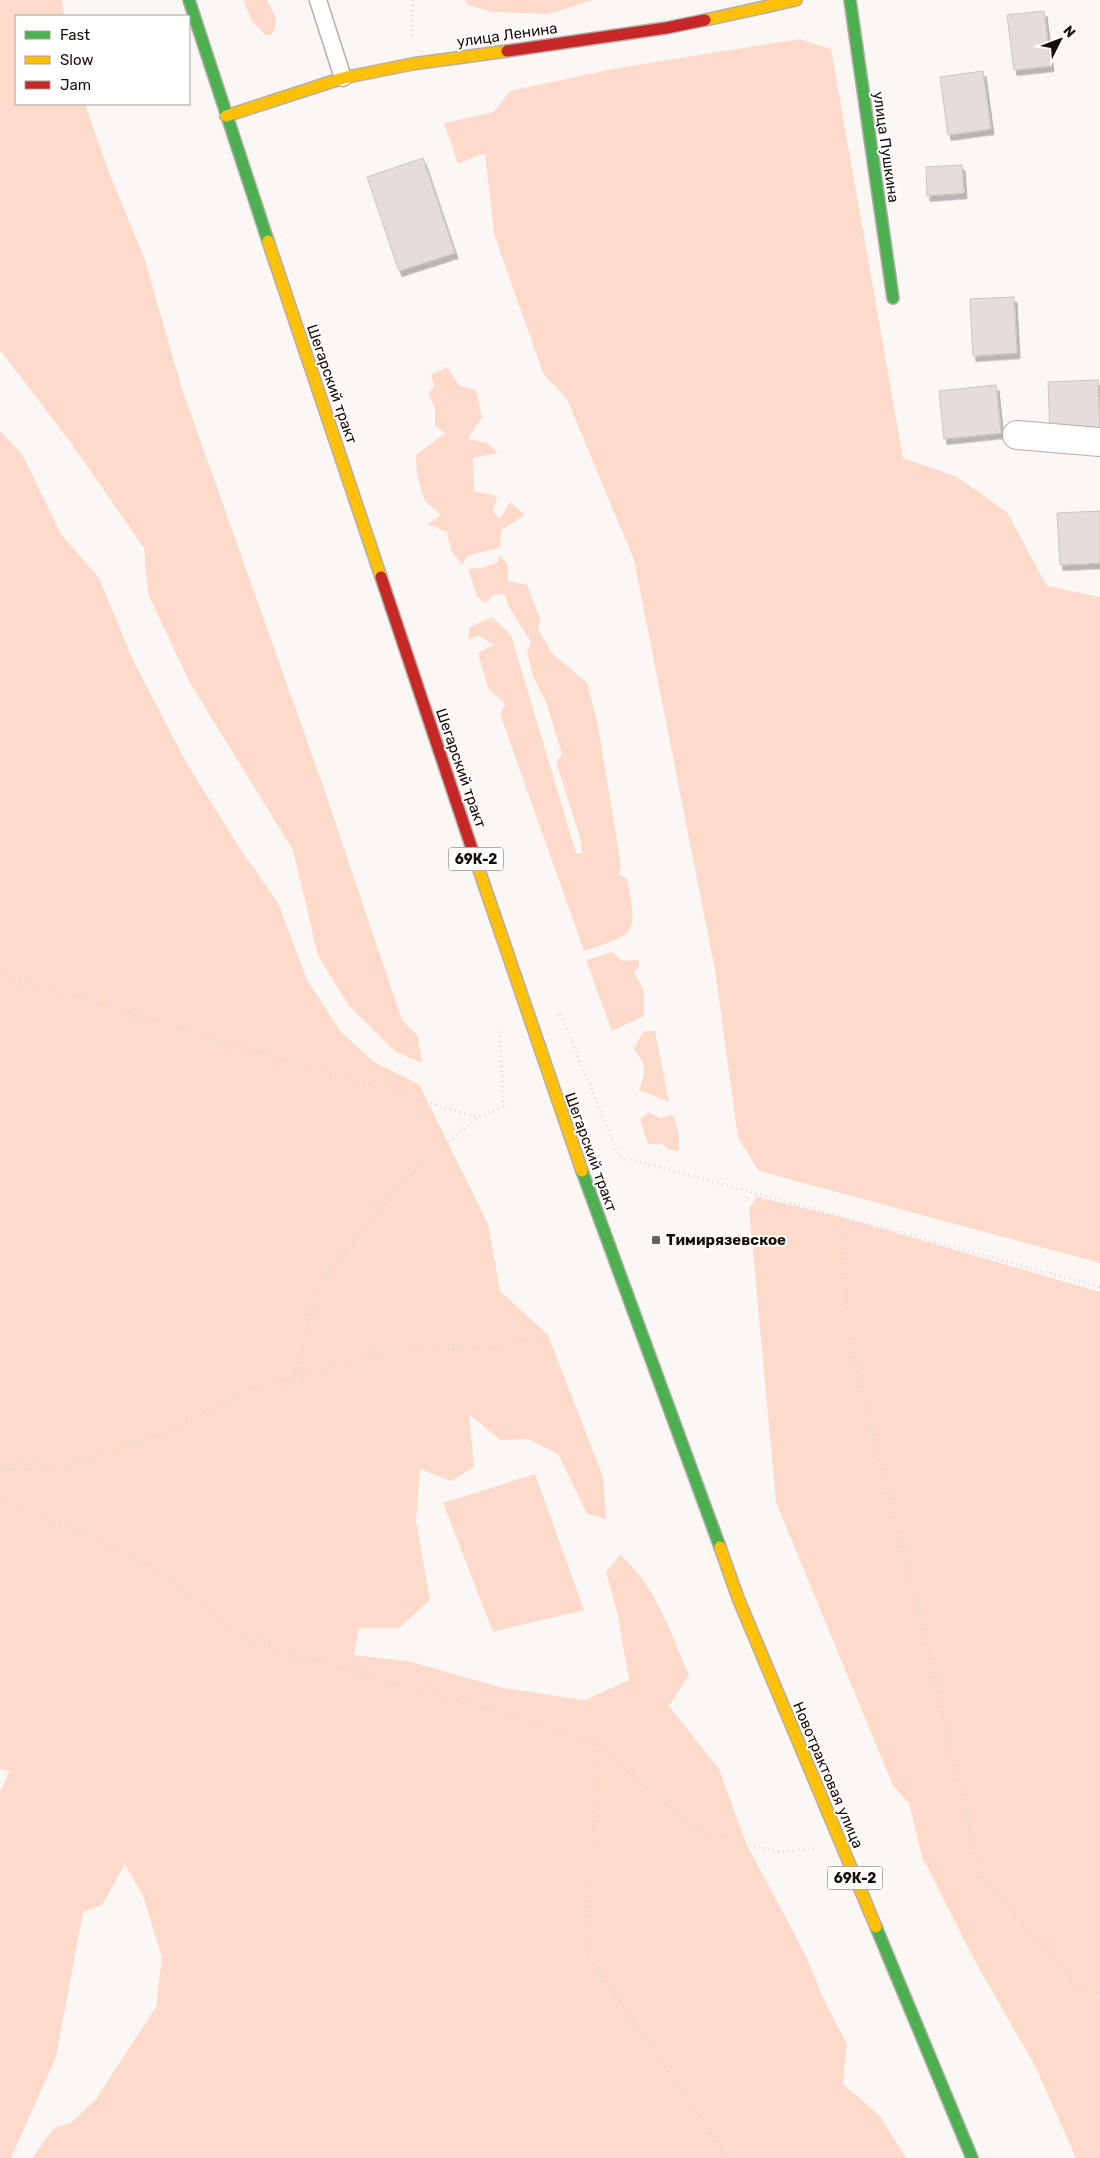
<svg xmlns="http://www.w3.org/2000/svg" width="1100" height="2158" viewBox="0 0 1100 2158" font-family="Rubik,sans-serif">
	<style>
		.green { fill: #fddaca }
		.building { fill: #e6ddda; stroke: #ccc4c1; filter: url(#shadow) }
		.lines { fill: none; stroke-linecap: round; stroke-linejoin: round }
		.lane-casing { stroke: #b6aeab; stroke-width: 19 }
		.street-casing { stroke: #b6aeab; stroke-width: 30 }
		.fast-casing { stroke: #b6aeab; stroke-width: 14 }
		.slow-casing { stroke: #b6aeab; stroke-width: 14 }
		.jam-casing { stroke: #b6aeab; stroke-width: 14 }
		.path { stroke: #dcdbda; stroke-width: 3; stroke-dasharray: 1 4; stroke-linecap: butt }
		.lane { stroke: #fefefe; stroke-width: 16 }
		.street { stroke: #fefefe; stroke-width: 28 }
		.fast { stroke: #4caf50; stroke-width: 11 }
		.slow { stroke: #ffc107; stroke-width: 11 }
		.jam { stroke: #c62828; stroke-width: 11 }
		.poi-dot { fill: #68605b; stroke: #fff; stroke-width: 2 }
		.labels { text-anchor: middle; stroke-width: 4; stroke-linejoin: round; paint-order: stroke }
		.shield { fill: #fff; stroke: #5e5652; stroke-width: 1 }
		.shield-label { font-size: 14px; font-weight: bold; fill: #190e08 }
		.street-label { font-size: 15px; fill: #190e08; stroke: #fff }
		.poi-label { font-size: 15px; font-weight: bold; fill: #190e08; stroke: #fff; text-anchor: start }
	</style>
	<defs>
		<filter id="shadow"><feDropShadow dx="3" dy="5.5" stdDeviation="0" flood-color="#0004"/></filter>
	</defs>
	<rect width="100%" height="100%" fill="#fbf7f5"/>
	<g class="green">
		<polygon points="0,0 62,0 64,16 16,16 16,104 85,104 111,178 144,257 181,386 322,783 402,1020 418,1036 422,1063 396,1052 349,1006 318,956 293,850 190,683 148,594 144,548 71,443 0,350"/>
		<path d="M 243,0 L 267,0 C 273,12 282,24 270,35 L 265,35 L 252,21 Z"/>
		<polygon points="465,0 593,0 548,14 492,12 468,5"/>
		<polygon points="800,39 831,49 903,458 955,476 1007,512 1047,586 1100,597 1100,1263 759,1171 738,1138 715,970 634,560 567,399 543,373 494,234 485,153 458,164 444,123 494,112 510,91 618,68"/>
		<polygon points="447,367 460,386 476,390 482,417 468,439 487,443 498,453 473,458 474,491 497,496 493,512 500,519 510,502 525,515 501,530 500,548 468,555 462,565 451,551 447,532 428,524 441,515 425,501 417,476 416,455 445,433 435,426 435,409 429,394 434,385 431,375"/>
		<path d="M 0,431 L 22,454 L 61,534 L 99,578 L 133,660 L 187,764 L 239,847 L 278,903 L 307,980 L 341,1032 L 374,1062 L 419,1084 L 488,1224 L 500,1291 L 548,1335 L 603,1477 L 606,1519 L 587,1514 L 558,1454 L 528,1439 L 500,1440 L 469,1414 L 474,1467 L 451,1481 L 420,1469 L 416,1521 L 430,1600 L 399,1628 L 359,1628 L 354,1655 L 408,1661 L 503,1688 L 585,1700 L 629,1680 L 618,1616 L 606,1572 L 620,1555 C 656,1585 671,1634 689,1675 L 669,1706 L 719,1769 L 746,1843 L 807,1958 L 823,1998 L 847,2044 L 843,2084 L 880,2116 L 906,2158 L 32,2158 L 54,2128 L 72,2122 L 96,2099 L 156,2007 L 162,1957 L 143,1896 L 125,1864 L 102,1905 L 83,1912 L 56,2057 L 11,2158 L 0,2158 L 0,1791 L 10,1771 L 0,1769 Z"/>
		<path d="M 499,555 L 508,564 L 508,581 L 527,585 L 541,621 L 538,629 L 552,653 L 587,683 L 598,725 L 621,866 L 619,874 L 627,879 C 638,935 637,933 584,951 L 500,714 L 505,704 L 488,688 L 478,653 L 494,645 L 479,636 L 468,639 L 470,627 L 492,617 L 511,635 L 576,853 L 582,853 L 580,837 L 556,762 L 562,754 L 546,702 L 533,676 L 527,653 L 531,642 L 511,610 L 504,594 L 494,595 L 485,603 L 477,596 L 468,569 L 482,568 L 498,562 Z"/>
		<polygon points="613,952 622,961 639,960 639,967 634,972 644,991 644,1016 612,1031 586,960"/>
		<path d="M 643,1031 L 655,1031 L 669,1102 L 639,1090 C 646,1072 647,1065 634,1049 Z"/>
		<polygon points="649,1112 660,1118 673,1115 679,1135 679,1151 669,1150 662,1144 648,1144 640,1120"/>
		<polygon points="757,1197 845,1218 1100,1292 1100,2158 1076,2158 1036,2068 975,1961 922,1857 909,1803 893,1786 776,1502 749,1208"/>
		<polygon points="535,1474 584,1610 493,1632 443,1503"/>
	</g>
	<g class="building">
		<polygon points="1044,11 1051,66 1014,70 1007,15"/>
		<polygon points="983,71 991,129 948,135 940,77"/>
		<polygon points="423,158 455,253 399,271 367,177"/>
		<polygon points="962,165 964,193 927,196 926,167"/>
		<polygon points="1014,297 1017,353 973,356 970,299"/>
		<polygon points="1098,380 1100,433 1050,434 1048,382"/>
		<polygon points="996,385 1001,433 944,439 939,391"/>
		<polygon points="1100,511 1100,563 1060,565 1057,513"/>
	</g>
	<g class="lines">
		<g class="lane-casing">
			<polyline id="lane" points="318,0 343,78"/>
		</g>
		<g class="street-casing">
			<polyline id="street" points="1017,435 1100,442"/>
		</g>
		<g class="fast-casing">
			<g id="fast">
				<polyline points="189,0 268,241"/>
				<polyline points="850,0 893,298"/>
				<polyline points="582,1171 720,1547"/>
				<polyline points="876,1927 972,2158"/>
			</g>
		</g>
		<g class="slow-casing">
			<g id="slow">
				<polyline points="705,20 796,0"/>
				<polyline points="226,116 343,78 412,64 507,51"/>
				<polyline points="268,241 381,577"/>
				<polyline points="477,864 582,1171"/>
				<polyline points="720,1547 738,1598 876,1927"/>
			</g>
		</g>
		<g class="jam-casing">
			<g id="jam">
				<polyline points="507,51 666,28 705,20"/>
				<polyline points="381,577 477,864"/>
			</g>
		</g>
		<g class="path">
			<polyline points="412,36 413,0"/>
			<polyline points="0,974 476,1117"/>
			<polyline points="557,1015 560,1013 619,1156 1100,1287"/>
			<polyline points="845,1218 848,1334 931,1664 981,1876 1081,1991 1100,1993"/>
			<polyline points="294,1378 319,1285 402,1182 477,1118 503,1106 500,1033 506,1032"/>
			<polyline points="0,1469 56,1470 166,1433 251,1388 392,1352 497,1347 548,1335"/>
			<polyline points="0,1498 152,1566 250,1642 497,1712 597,1743 588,1956 728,2158"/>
			<polyline points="598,1744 695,1829 777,1852 814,1849"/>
		</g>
		<use href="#lane" class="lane"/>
		<use href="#street" class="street"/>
		<use href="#fast" class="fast"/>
		<use href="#slow" class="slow"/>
		<use href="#jam" class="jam"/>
	</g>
	<rect class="poi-dot" x="651" y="1235" width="10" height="10" rx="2.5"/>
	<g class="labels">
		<g class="shield">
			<rect x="448.5" y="847.5" width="55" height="23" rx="4"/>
			<rect x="827.5" y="1866.5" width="55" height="23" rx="4"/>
		</g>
		<g class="shield-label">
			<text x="476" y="864">69К-2</text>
			<text x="855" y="1883">69К-2</text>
		</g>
		<g class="street-label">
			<text transform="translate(507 35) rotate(-8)" y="5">улица Ленина</text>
			<text transform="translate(886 147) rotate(82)" y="5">улица Пушкина</text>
			<text transform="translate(332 384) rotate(71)" y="5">Шегарский тракт</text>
			<text transform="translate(461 768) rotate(71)" y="5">Шегарский тракт</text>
			<text transform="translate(591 1152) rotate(70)" y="5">Шегарский тракт</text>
			<text transform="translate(828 1775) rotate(67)" y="5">Новотрактовая улица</text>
		</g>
		<g class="poi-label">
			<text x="666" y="1245">Тимирязевское</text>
		</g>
	</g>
	<rect x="15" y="15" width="175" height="90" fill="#ffffff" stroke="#a39f9c"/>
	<rect x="25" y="31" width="25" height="8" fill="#4caf50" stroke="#a39f9c"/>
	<text x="60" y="40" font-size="15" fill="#190e08">Fast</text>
	<rect x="25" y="56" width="25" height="8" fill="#ffc107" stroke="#a39f9c"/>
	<text x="60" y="65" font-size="15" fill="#190e08">Slow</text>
	<rect x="25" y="81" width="25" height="8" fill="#c62828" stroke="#a39f9c"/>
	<text x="60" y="90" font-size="15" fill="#190e08">Jam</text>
	<g transform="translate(1060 40) rotate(48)" stroke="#ffffff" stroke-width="4" paint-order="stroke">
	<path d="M0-4L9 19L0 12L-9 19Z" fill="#190e08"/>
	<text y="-8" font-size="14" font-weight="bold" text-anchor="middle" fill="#190e08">N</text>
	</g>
</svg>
